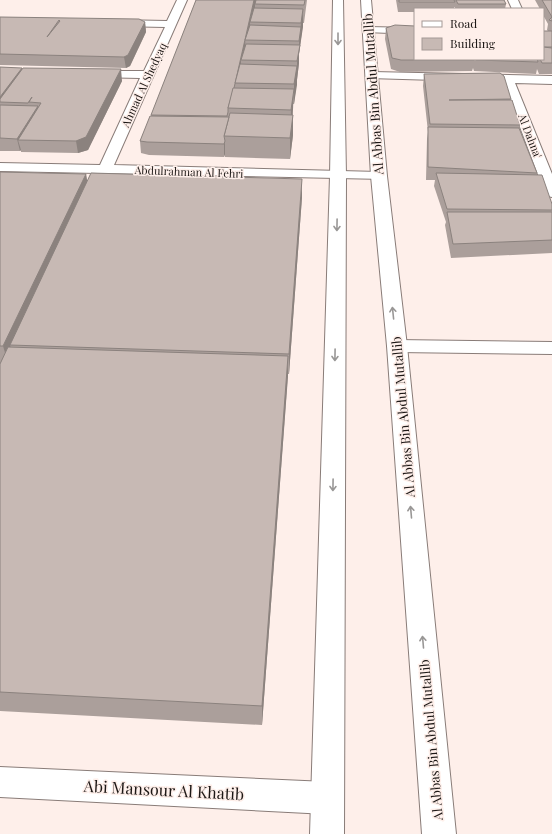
<svg xmlns="http://www.w3.org/2000/svg" width="552" height="834" viewBox="0 0 552 834" font-family="'Playfair Display',serif">
	<style>
		.lines { fill: none; stroke-linecap: round; stroke-linejoin: round }
		.minor-casing { stroke: #897c78; stroke-width: 2 }
		.tertiary-casing { stroke: #897c78; stroke-width: 2 }
		.minor { fill: #fff; fill-rule: evenodd }
		.tertiary { fill: #fff; fill-rule: evenodd }
		.wall { fill: #ab9f9b }
		.shaded-wall { fill: #8b827e }
		.building { fill: #c7b9b4; stroke: #8b827e; fill-rule: evenodd }
		.oneway { stroke: #999796 }
		.labels { text-anchor: middle; stroke-width: 3; stroke-linejoin: round; paint-order: stroke }
		.far-street-label { font-size: 11px; fill: #1d1816; stroke: #feefea }
		.street-label { font-size: 13px; fill: #1d1816; stroke: #feefea }
		.near-street-label { font-size: 16px; fill: #1d1816; stroke: #feefea }
	</style>
	<rect width="100%" height="100%" fill="#feefea"/>
	<g class="lines">
		<g class="minor-casing">
			<g id="minor">
				<polygon points="177,0 187,0 114,165 379,172 384,173 386,176 384,179 0,171 0,163 100,165 140,78 93,77 87,74 93,71 144,71 165,27 116,26 111,23 116,20 167,21"/>
				<polygon points="508,0 518,0 522,9 512,9"/>
				<polygon points="369,27 415,28 415,34 365,32 364,30 365,28"/>
				<polygon points="373,72 552,76 552,84 515,83 552,174 552,197 547,196 545,193 503,82 369,78 367,76 369,74"/>
				<polygon points="397,340 552,342 552,354 397,352 390,350 387,346 390,342"/>
				<polygon points="0,767 327,782 338,787 343,798 338,809 327,814 0,797"/>
			</g>
		</g>
		<g class="tertiary-casing">
			<g id="tertiary">
				<polygon points="333,0 343,0 346,176 344,834 310,834 330,176"/>
				<polygon points="361,0 371,0 387,176 407,346 456,834 422,834 387,346 371,176"/>
			</g>
		</g>
		<use href="#minor" class="minor"/>
		<use href="#tertiary" class="tertiary"/>
	</g>
	<g class="wall">
		<polygon points="196,0 307,0 304,23 303,23 299,54 299,63 294,104 293,104 293,135 290,159 225,157 225,154 224,157 149,155 141,153 140,141 151,116"/>
		<polygon points="396,0 504,0 506,4 505,9 455,9 455,7 454,7 454,9 415,9 415,12 398,12"/>
		<polygon points="535,0 552,0 552,74 539,74 537,69 536,74 474,71 473,68 472,71 400,72 391,69 385,39 386,28 415,59 543,59 543,31 548,31 547,30 548,24 543,15 543,9 540,9"/>
		<polygon points="0,17 145,22 146,32 130,66 126,68 0,65"/>
		<polygon points="0,67 22,69 122,81 88,150 78,153 21,152 21,150 20,151 0,151"/>
		<polygon points="424,74 511,99 511,100 520,125 519,128 537,173 537,175 552,204 552,253 451,258 445,225 446,222 434,186 435,180 426,180 427,139 428,132 423,86"/>
		<polygon points="0,172 86,174 87,182 302,197 289,374 288,374 262,725 0,711"/>
	</g>
	<g class="shaded-wall">
		<polygon points="254,0 258,0 255,4 255,7 252,22 250,22 250,31 245,40 246,49 241,60 241,69 235,83"/>
		<polygon points="303,9 303,27 299,54 299,63 297,80 297,61 299,51 299,41 301,23"/>
		<polygon points="145,22 146,32 130,66 126,68 124,57"/>
		<polygon points="297,66 297,85 294,104 294,84"/>
		<polygon points="22,68 24,79 0,102 0,97"/>
		<polygon points="121,69 122,81 88,150 78,153 76,141"/>
		<polygon points="294,89 293,109 290,130 291,110"/>
		<polygon points="38,106 41,118 18,140 21,150 20,151 17,139"/>
		<polygon points="293,115 293,135 290,159 290,138"/>
		<polygon points="225,141 225,154 224,157 224,144"/>
		<polygon points="86,174 89,192 10,345 13,356 9,366 3,346"/>
		<polygon points="302,179 302,197 289,374 289,354"/>
		<polygon points="288,356 288,376 262,725 262,706"/>
	</g>
	<g class="building">
		<polygon points="196,0 254,0 234,88 228,108 228,112 227,116 151,115"/>
		<polygon points="256,0 305,0 304,5 255,4"/>
		<polygon points="399,0 454,0 455,2 399,2"/>
		<polygon points="456,0 504,0 506,4 458,4"/>
		<polygon points="542,0 552,0 552,21 549,20 552,17"/>
		<polygon points="254,8 303,9 301,23 250,22"/>
		<path d="M 0,17 L 139,19 L 145,22 L 128,55 L 124,57 L 0,54 ZM 59,20 L 60,21 L 47,37 Z"/>
		<polygon points="250,25 301,27 299,41 245,40"/>
		<polygon points="395,25 415,26 415,59 474,59 474,60 401,60 392,58 386,28"/>
		<rect x="543" y="31" width="9" height="16"/>
		<polygon points="246,44 300,45 297,61 241,60"/>
		<polygon points="543,47 552,48 552,63 542,63 540,59 543,59"/>
		<polygon points="475,59 537,59 538,62 476,60"/>
		<polygon points="240,64 297,66 294,84 235,83"/>
		<polygon points="0,67 22,68 0,97"/>
		<polygon points="23,68 121,69 86,137 76,141 18,140 41,103 29,102 32,97 28,103 0,102 0,99"/>
		<polygon points="500,73 504,76 511,99 449,100 512,100 520,125 430,124 424,74"/>
		<polygon points="233,88 294,89 291,110 228,108"/>
		<polygon points="0,105 38,106 17,139 0,138"/>
		<polygon points="230,113 293,115 290,138 224,136"/>
		<polygon points="150,116 229,117 224,136 225,141 224,144 147,142 140,141"/>
		<polygon points="428,127 519,128 537,173 428,167"/>
		<polygon points="0,172 86,174 3,346 0,346"/>
		<polygon points="91,173 302,179 289,354 10,345"/>
		<polygon points="436,173 542,175 552,204 552,210 447,209"/>
		<polygon points="447,212 552,212 552,240 453,244"/>
		<polygon points="8,347 288,356 262,706 0,692 0,364"/>
	</g>
	<defs><path id="oneway-shaft" d="M-6 0H5M1.5-3L5.5 0L1.5 3" fill="none" stroke-width="1.6" stroke-linecap="round" stroke-linejoin="round"/></defs>
	<g class="oneway">
		<use href="#oneway-shaft" transform="translate(338 39) rotate(90)"/>
		<use href="#oneway-shaft" transform="translate(337 225) rotate(91)"/>
		<use href="#oneway-shaft" transform="translate(393 313) rotate(-96)"/>
		<use href="#oneway-shaft" transform="translate(335 355) rotate(91)"/>
		<use href="#oneway-shaft" transform="translate(333 485) rotate(91)"/>
		<use href="#oneway-shaft" transform="translate(411 512) rotate(-95)"/>
		<use href="#oneway-shaft" transform="translate(423 642) rotate(-95)"/>
	</g>
	<g class="labels">
		<g class="far-street-label">
			<text transform="translate(144 85) rotate(-65)" y="4">Ahmad Al Shedyaq</text>
			<text transform="translate(530 136) rotate(69)" y="4">Al Dahna'</text>
			<text transform="translate(189 172) rotate(2)" y="4">Abdulrahman Al Fehri</text>
		</g>
		<g class="street-label">
			<text transform="translate(373 94) rotate(-94)" y="5">Al Abbas Bin Abdul Mutallib</text>
			<text transform="translate(403 417) rotate(-95)" y="5">Al Abbas Bin Abdul Mutallib</text>
			<text transform="translate(431 740) rotate(-95)" y="5">Al Abbas Bin Abdul Mutallib</text>
		</g>
		<g class="near-street-label">
			<text transform="translate(164 790) rotate(3)" y="6">Abi Mansour Al Khatib</text>
		</g>
	</g>
	<rect x="414" y="8" width="130" height="52" fill="#feefea" stroke="#a49995"/>
	<rect x="422" y="21" width="20" height="6" fill="#ffffff" stroke="#a49995"/>
	<text x="450" y="28" font-size="12" fill="#1d1816">Road</text>
	<rect x="422" y="38" width="20" height="12" fill="#c7b9b4" stroke="#a49995"/>
	<text x="450" y="48" font-size="12" fill="#1d1816">Building</text>
</svg>
